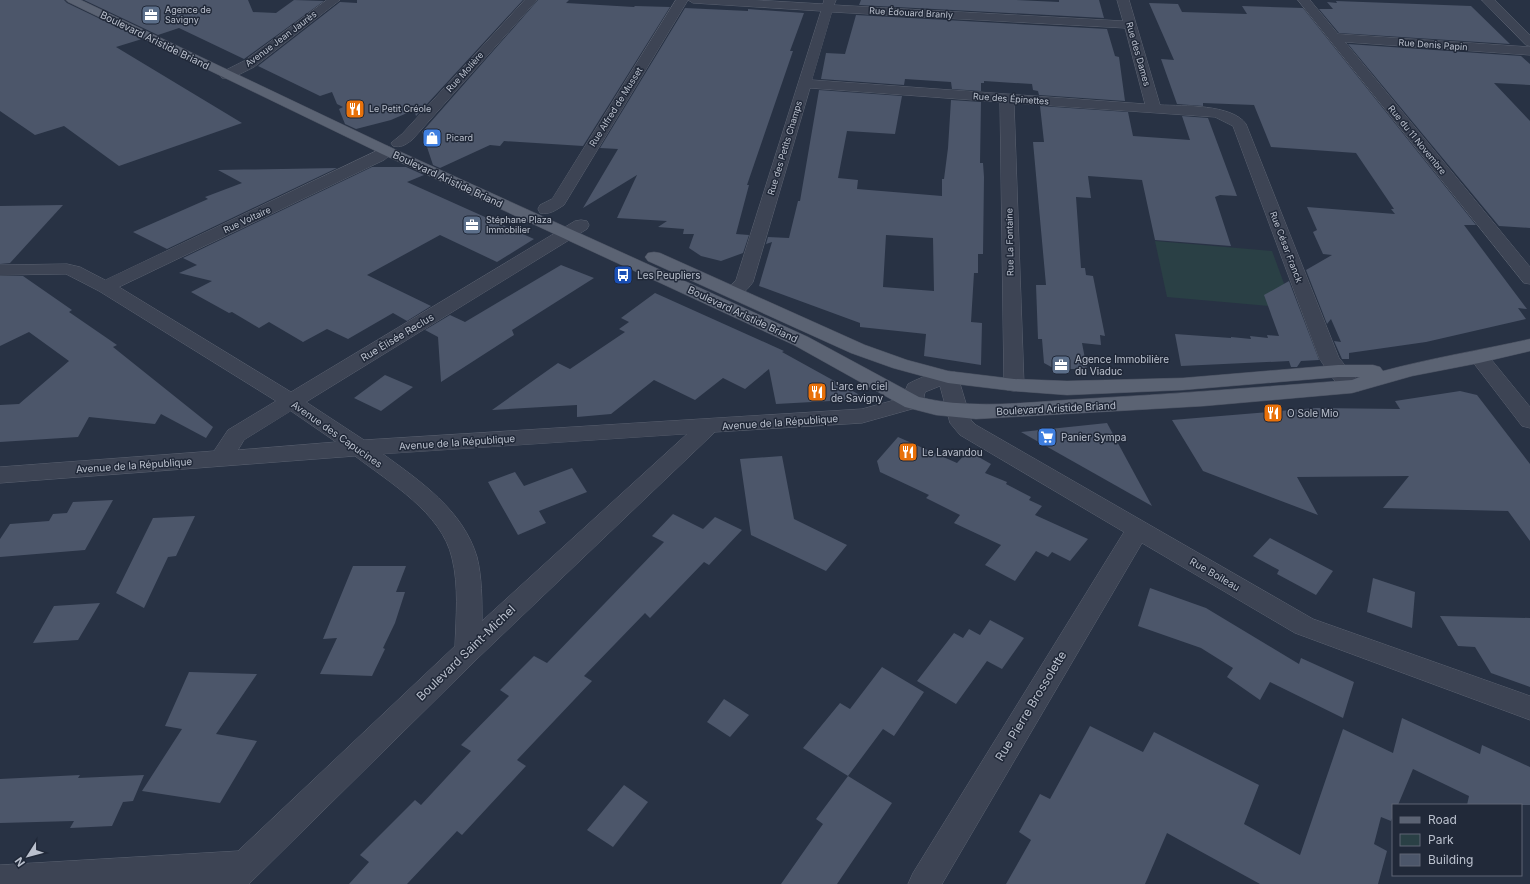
<svg xmlns="http://www.w3.org/2000/svg" width="1530" height="884" viewBox="0 0 1530 884" font-family="Inter,sans-serif">
	<style>
		.green { fill: #2a4045 }
		.building { fill: #4c566a; fill-rule: evenodd }
		.lines { fill: none; stroke-linecap: round; stroke-linejoin: round }
		.minor-casing { stroke: #5b6271; stroke-width: 1 }
		.major-casing { stroke: #464d5d; stroke-width: 1 }
		.minor { fill: #3d4454; fill-rule: evenodd }
		.major { fill: #5b6373; fill-rule: evenodd }
		.labels { text-anchor: middle; stroke-width: 3; stroke-linejoin: round; paint-order: stroke }
		.far-poi-label { font-size: 9px; fill: #bac0cd; stroke: #212939; text-anchor: start }
		.far-street-label { font-size: 9px; fill: #bac0cd; stroke: #212939 }
		.street-label { font-size: 10px; fill: #bac0cd; stroke: #212939 }
		.poi-label { font-size: 10px; fill: #bac0cd; stroke: #212939; text-anchor: start }
		.near-street-label { font-size: 12px; fill: #bac0cd; stroke: #212939 }
	</style>
	<rect width="100%" height="100%" fill="#283244"/>
	<polygon class="green" points="1155,241 1272,251 1293,308 1167,297"/>
	<g class="building">
		<polygon points="0,0 64,0 67,3 142,39 116,47 242,123 119,166 64,126 35,135 0,111"/>
		<polygon points="84,0 248,0 253,12 276,13 294,0 324,1 244,59 179,28 158,35"/>
		<polygon points="357,0 523,0 416,116 414,110 391,120 356,129 345,124 339,109 343,107 337,104 332,92 320,96 258,66 340,2 357,3"/>
		<polygon points="538,0 569,0 566,3 634,7 635,6 670,7 583,146 504,141 500,146 490,145 440,168 433,165 422,132"/>
		<polygon points="861,0 1016,0 1059,2 1059,0 1099,0 1104,18 859,5"/>
		<polygon points="1336,1 1471,6 1510,44 1339,33 1319,9 1333,9 1327,2 1337,3"/>
		<polygon points="1149,3 1178,4 1182,12 1247,14 1242,6 1303,8 1476,225 1464,225 1527,309 1518,308 1526,319 1426,342 1349,353 1349,359 1342,359 1334,341 1341,342 1331,319 1327,324 1306,270 1332,255 1323,254 1313,232 1317,230 1307,207 1395,214 1391,209 1394,209 1356,153 1271,147 1254,105 1203,103 1203,106 1177,104 1161,59 1174,60"/>
		<polygon points="685,8 748,11 748,9 804,13 790,51 793,51 747,185 749,185 736,234 749,235 743,253 721,261 701,256 689,248 694,234 683,234 684,229 658,227 667,221 617,218 637,175 583,208 618,149 600,148"/>
		<polygon points="856,15 1107,29 1115,56 1119,57 1125,101 1039,95 1038,91 1033,90 1032,84 984,81 984,83 981,83 981,91 952,89 951,82 905,79 904,85 821,79 826,53 845,54"/>
		<polygon points="1348,44 1521,56 1530,64 1530,85 1494,83 1530,121 1530,228 1499,226"/>
		<path d="M 819,90 L 902,96 L 895,134 L 847,131 L 838,178 L 858,180 L 857,189 L 942,196 L 942,179 L 944,179 L 948,148 L 951,100 L 981,102 L 980,163 L 983,163 L 984,177 L 983,254 L 978,254 L 978,273 L 974,273 L 971,322 L 982,323 L 981,365 L 924,356 L 926,334 L 860,327 L 860,323 L 759,286 L 772,242 L 766,244 L 768,237 L 789,238 L 798,201 L 800,201 ZM 886,235 L 933,238 L 934,291 L 883,287 Z"/>
		<polygon points="1040,106 1128,112 1133,136 1190,140 1182,116 1208,118 1237,196 1220,195 1215,197 1231,246 1155,240 1142,180 1088,176 1091,198 1076,197 1081,268 1085,268 1086,275 1093,276 1105,336 1100,335 1101,345 1082,343 1087,369 1055,369 1044,363 1042,339 1038,339 1036,285 1046,285 1033,142 1044,142"/>
		<polygon points="372,167 406,167 424,175 407,182 534,239 497,262 440,235 367,275 431,306 407,321 393,313 348,339 327,329 303,342 269,322 259,328 232,312 229,313 191,292 212,281 179,273 197,265 183,258"/>
		<polygon points="337,168 167,249 133,232 208,199 205,197 242,183 218,170"/>
		<polygon points="63,205 10,263 0,264 0,206"/>
		<polygon points="561,265 594,278 512,330 514,335 441,382 438,337 425,330 450,315 465,322"/>
		<polygon points="0,276 23,276 72,310 69,312 117,345 113,347 213,427 206,438 161,414 155,424 89,417 78,437 0,442 0,405 19,404 69,361 29,332 0,346"/>
		<polygon points="1289,281 1319,360 1301,361 1297,367 1291,367 1289,361 1181,366 1175,334 1231,338 1231,337 1251,339 1250,336 1268,338 1267,335 1279,336 1264,295"/>
		<polygon points="655,293 784,351 782,352 867,399 776,404 769,369 745,389 723,378 695,400 654,380 611,414 577,417 577,405 492,410 558,363 570,369 625,332 619,329 629,322 621,318"/>
		<polygon points="385,375 413,387 381,411 354,398"/>
		<polygon points="1460,391 1477,395 1530,464 1530,541 1508,511 1383,508 1409,476 1297,477 1318,515 1203,471 1172,420 1316,408 1400,409 1395,401"/>
		<polygon points="1107,423 1152,506 1021,432"/>
		<polygon points="898,437 957,463 968,451 991,464 985,473 1007,482 1006,484 1031,497 1029,500 1042,506 1035,515 1088,539 1070,561 1052,552 1048,557 1036,551 1015,581 985,565 1001,545 954,523 960,515 926,498 929,495 880,472 877,461"/>
		<polygon points="782,456 794,519 847,545 826,571 751,535 740,459"/>
		<polygon points="572,468 587,492 539,511 546,523 518,535 488,482 515,472 524,486"/>
		<polygon points="113,500 85,550 0,557 0,539 10,524 49,521 53,514 67,513 73,502"/>
		<polygon points="673,514 703,529 715,517 742,530 709,565 704,562 650,618 645,613 584,676 592,681 517,760 526,766 462,835 457,831 407,884 349,884 369,862 360,855 415,800 421,805 471,751 461,745 509,696 500,690 534,656 547,663 664,542 652,536"/>
		<polygon points="195,516 176,556 168,557 144,608 116,593 153,518"/>
		<polygon points="1270,538 1333,571 1316,595 1277,574 1279,570 1253,556"/>
		<polygon points="353,566 406,566 396,592 405,592 395,623 383,648 385,649 372,676 320,674 337,638 323,639"/>
		<polygon points="1373,578 1415,592 1412,628 1367,612"/>
		<polygon points="1150,588 1206,608 1299,664 1301,658 1354,682 1343,718 1270,682 1260,700 1227,677 1233,668 1201,648 1138,626"/>
		<polygon points="100,603 78,640 33,643 54,606"/>
		<polygon points="1440,616 1530,618 1530,687 1491,673 1475,647 1458,646"/>
		<polygon points="990,620 1024,638 1002,669 987,661 956,704 917,681 954,633 963,638 969,629 980,635"/>
		<polygon points="882,667 924,692 894,736 883,729 848,776 803,748 840,703 850,709"/>
		<polygon points="189,672 257,674 216,734 257,741 220,803 142,791 182,729 165,726"/>
		<polygon points="724,699 749,715 730,737 707,722"/>
		<polygon points="1402,718 1480,754 1482,745 1530,767 1530,805 1467,805 1469,796 1413,769 1398,805 1393,805 1393,816 1391,821 1381,817 1374,844 1387,851 1378,884 1260,884 1167,833 1145,884 1006,884 1031,840 1019,832 1040,794 1050,799 1090,726 1143,752 1154,732 1259,785 1244,824 1300,855 1343,729 1393,753"/>
		<polygon points="80,775 78,778 144,775 133,801 123,802 112,826 70,828 74,821 0,823 0,779"/>
		<polygon points="848,776 892,803 837,884 781,884 823,824 816,819"/>
		<polygon points="624,785 648,802 613,847 587,830"/>
	</g>
	<g class="lines">
		<g class="minor-casing">
			<g id="minor">
				<polygon points="327,0 340,0 254,67 232,78 222,78 220,75 222,72 244,61"/>
				<path d="M 525,0 L 537,0 L 412,140 C 405,145 401,148 393,146 L 391,143 L 402,134 Z"/>
				<path d="M 676,0 L 754,0 L 823,4 L 824,0 L 836,0 L 834,5 L 1123,21 L 1117,0 L 1129,0 L 1160,105 C 1183,106 1232,104 1246,124 L 1339,358 L 1362,386 L 1359,391 C 1340,396 1329,372 1319,358 L 1233,126 L 1215,117 L 1014,103 L 1024,385 L 1021,390 L 1014,391 L 1007,390 L 1004,385 L 1000,102 L 810,88 L 753,282 C 746,292 738,299 726,296 L 724,292 L 736,280 L 821,11 L 693,3 L 688,0 L 564,205 C 556,210 550,215 540,213 L 538,209 L 540,205 L 552,199 ZM 832,12 L 1125,28 L 1145,104 L 812,80 Z"/>
				<polygon points="1298,0 1310,0 1338,34 1530,47 1530,55 1345,42 1530,267 1530,284 1524,283"/>
				<polygon points="1482,0 1495,0 1530,35 1530,46 1526,45"/>
				<path d="M 387,146 L 392,148 L 395,151 L 384,160 L 119,287 L 291,392 L 575,221 L 581,220 L 587,221 L 589,225 L 587,229 L 306,402 L 364,440 L 862,409 L 902,398 L 908,384 C 921,377 941,369 955,372 L 958,377 L 971,420 L 976,425 L 1313,619 L 1530,696 L 1530,720 L 1295,633 L 1142,543 L 942,884 L 908,884 L 913,873 L 1124,532 L 960,435 L 950,423 L 940,386 L 925,392 L 923,402 L 919,407 L 862,423 L 715,432 L 478,658 L 249,884 L 0,884 L 0,865 L 238,851 L 455,646 C 456,617 459,586 452,558 C 442,513 389,482 355,456 L 0,483 L 0,467 L 214,451 L 228,430 L 276,401 L 99,291 L 66,274 L 0,275 L 0,265 L 67,264 L 80,267 L 105,280 ZM 291,411 L 336,442 L 238,450 L 244,440 ZM 687,434 L 482,621 C 482,600 482,577 477,557 C 463,510 420,481 383,454 Z"/>
				<polygon points="1479,351 1486,353 1530,407 1530,428 1522,426 1469,357 1472,353"/>
			</g>
		</g>
		<g class="major-casing">
			<path id="major" d="M 66,0 L 81,0 L 392,148 L 808,337 L 919,397 C 972,410 1028,402 1082,399 C 1172,394 1262,387 1352,380 L 1360,377 L 1338,377 L 1183,390 L 1067,395 L 1014,391 L 948,383 L 893,368 L 851,353 L 648,261 L 645,257 L 648,253 L 654,252 L 660,253 L 865,345 L 907,360 L 948,371 L 1014,379 L 1067,381 L 1183,378 L 1338,365 L 1373,365 L 1380,367 L 1383,371 C 1431,358 1481,350 1530,339 L 1530,351 L 1479,363 L 1412,376 L 1352,393 L 1204,406 L 976,419 L 936,415 L 905,407 L 794,345 L 382,154 L 68,2 Z"/>
		</g>
		<use href="#minor" class="minor"/>
		<use href="#major" class="major"/>
	</g>
	<defs>
		<g id="office-square" transform="scale(1)"><rect x="-9" y="-9" width="18" height="18" rx="4" fill="#5c6f8a" stroke="#212939"/><path d="M-6-3h4V-5.5h4V-3h4V5H-6ZM-1-4.5V-3h2v-1.5ZM-6 0V1H6V0Z" fill="#fff"/></g>
		<g id="restaurant-square" transform="scale(1)"><rect x="-9" y="-9" width="18" height="18" rx="4" fill="#e8710a" stroke="#212939"/><path d="M-5-6h1v4h1v-4h1v4h1v-4h1v5L-1.5 .5V6h-2V.5L-5-1ZM5-6V6H3V1.5H1.5Q1.5-4 5-6Z" fill="#fff"/></g>
		<g id="shop-square" transform="scale(1)"><rect x="-9" y="-9" width="18" height="18" rx="4" fill="#3f7fe0" stroke="#212939"/><path d="M-5-2.5h2.3a2.7 3.5 0 0 1 5.4 0H5L5.5 6h-11ZM-1.5-2.5h3a1.5 2.3 0 0 0-3 0Z" fill="#fff"/></g>
		<g id="bus-square" transform="scale(1)"><rect x="-9" y="-9" width="18" height="18" rx="4" fill="#1a4fb4" stroke="#212939"/><path d="M-5-6H5V4H4V6H2V4H-2V6H-4V4H-5ZM-3.5-4V0h7V-4ZM-3.5 1.2v1.5H-2V1.2ZM2 1.2v1.5H3.5V1.2Z" fill="#fff"/></g>
		<g id="supermarket-square" transform="scale(1)"><rect x="-9" y="-9" width="18" height="18" rx="4" fill="#3f7fe0" stroke="#212939"/><path d="M-6-5.5h2.5l.6 2H6L4.5 2H-2.5L-4.4-4H-6ZM-1.5 3.2a1.3 1.3 0 1 0 .1 0ZM3 3.2a1.3 1.3 0 1 0 .1 0Z" fill="#fff"/></g>
	</defs>
	<g fill-rule="evenodd">
		<use href="#office-square" x="151" y="15"/>
		<use href="#restaurant-square" x="355" y="109"/>
		<use href="#shop-square" x="432" y="138"/>
		<use href="#office-square" x="472" y="225"/>
		<use href="#bus-square" x="623" y="275"/>
		<use href="#office-square" x="1061" y="365"/>
		<use href="#restaurant-square" x="817" y="392"/>
		<use href="#restaurant-square" x="1273" y="413"/>
		<use href="#supermarket-square" x="1047" y="437"/>
		<use href="#restaurant-square" x="908" y="452"/>
	</g>
	<g class="labels">
		<g class="far-poi-label">
			<text x="165" y="13">Agence de<tspan x="165" dy="10">Savigny</tspan></text>
			<text x="369" y="112">Le Petit Créole</text>
			<text x="446" y="141">Picard</text>
			<text x="486" y="223">Stéphane Plaza<tspan x="486" dy="10">Immobilier</tspan></text>
		</g>
		<g class="far-street-label">
			<text transform="translate(911 13) rotate(3)" y="3">Rue Édouard Branly</text>
			<text transform="translate(281 39) rotate(-37)" y="3">Avenue Jean Jaurès</text>
			<text transform="translate(1433 45) rotate(4)" y="3">Rue Denis Papin</text>
			<text transform="translate(1138 54) rotate(74)" y="3">Rue des Dames</text>
			<text transform="translate(465 72) rotate(-48)" y="3">Rue Molière</text>
			<text transform="translate(1011 99) rotate(4)" y="3">Rue des Épinettes</text>
			<text transform="translate(616 107) rotate(-58)" y="3">Rue Alfred de Musset</text>
			<text transform="translate(1417 140) rotate(51)" y="3">Rue du 11 Novembre</text>
			<text transform="translate(785 148) rotate(-73)" y="3">Rue des Petits Champs</text>
			<text transform="translate(247 220) rotate(-25)" y="3">Rue Voltaire</text>
			<text transform="translate(1010 242) rotate(-91)" y="3">Rue La Fontaine</text>
			<text transform="translate(1286 247) rotate(69)" y="3">Rue César Franck</text>
		</g>
		<g class="street-label">
			<text transform="translate(155 40) rotate(26)" y="4">Boulevard Aristide Briand</text>
			<text transform="translate(448 179) rotate(25)" y="4">Boulevard Aristide Briand</text>
			<text transform="translate(743 314) rotate(25)" y="4">Boulevard Aristide Briand</text>
			<text transform="translate(397 337) rotate(-31)" y="4">Rue Élisée Reclus</text>
			<text transform="translate(1056 408) rotate(-3)" y="4">Boulevard Aristide Briand</text>
			<text transform="translate(780 422) rotate(-4)" y="4">Avenue de la République</text>
			<text transform="translate(337 434) rotate(35)" y="4">Avenue des Capucines</text>
			<text transform="translate(457 442) rotate(-4)" y="4">Avenue de la République</text>
			<text transform="translate(134 465) rotate(-4)" y="4">Avenue de la République</text>
			<text transform="translate(1215 574) rotate(30)" y="4">Rue Boileau</text>
		</g>
		<g class="poi-label">
			<text x="637" y="279">Les Peupliers</text>
			<text x="1075" y="363">Agence Immobilière<tspan x="1075" dy="12">du Viaduc</tspan></text>
			<text x="831" y="390">L'arc en ciel<tspan x="831" dy="12">de Savigny</tspan></text>
			<text x="1287" y="417">O Sole Mio</text>
			<text x="1061" y="441">Panier Sympa</text>
			<text x="922" y="456">Le Lavandou</text>
		</g>
		<g class="near-street-label">
			<text transform="translate(466 653) rotate(-44)" y="4">Boulevard Saint-Michel</text>
			<text transform="translate(1031 706) rotate(-59)" y="4">Rue Pierre Brossolette</text>
		</g>
	</g>
	<rect x="1392" y="804" width="130" height="72" fill="#212939" stroke="#5e6574"/>
	<rect x="1400" y="817" width="20" height="6" fill="#5b6373" stroke="#5e6574"/>
	<text x="1428" y="824" font-size="12" fill="#bac0cd">Road</text>
	<rect x="1400" y="834" width="20" height="12" fill="#2a4045" stroke="#5e6574"/>
	<text x="1428" y="844" font-size="12" fill="#bac0cd">Park</text>
	<rect x="1400" y="854" width="20" height="12" fill="#4c566a" stroke="#5e6574"/>
	<text x="1428" y="864" font-size="12" fill="#bac0cd">Building</text>
	<g transform="translate(28 856) rotate(234)" stroke="#212939" stroke-width="3" paint-order="stroke">
	<path d="M0-3L7 15L0 10L-7 15Z" fill="#bac0cd"/>
	<text y="-6" font-size="11" font-weight="bold" text-anchor="middle" fill="#bac0cd">N</text>
	</g>
</svg>
